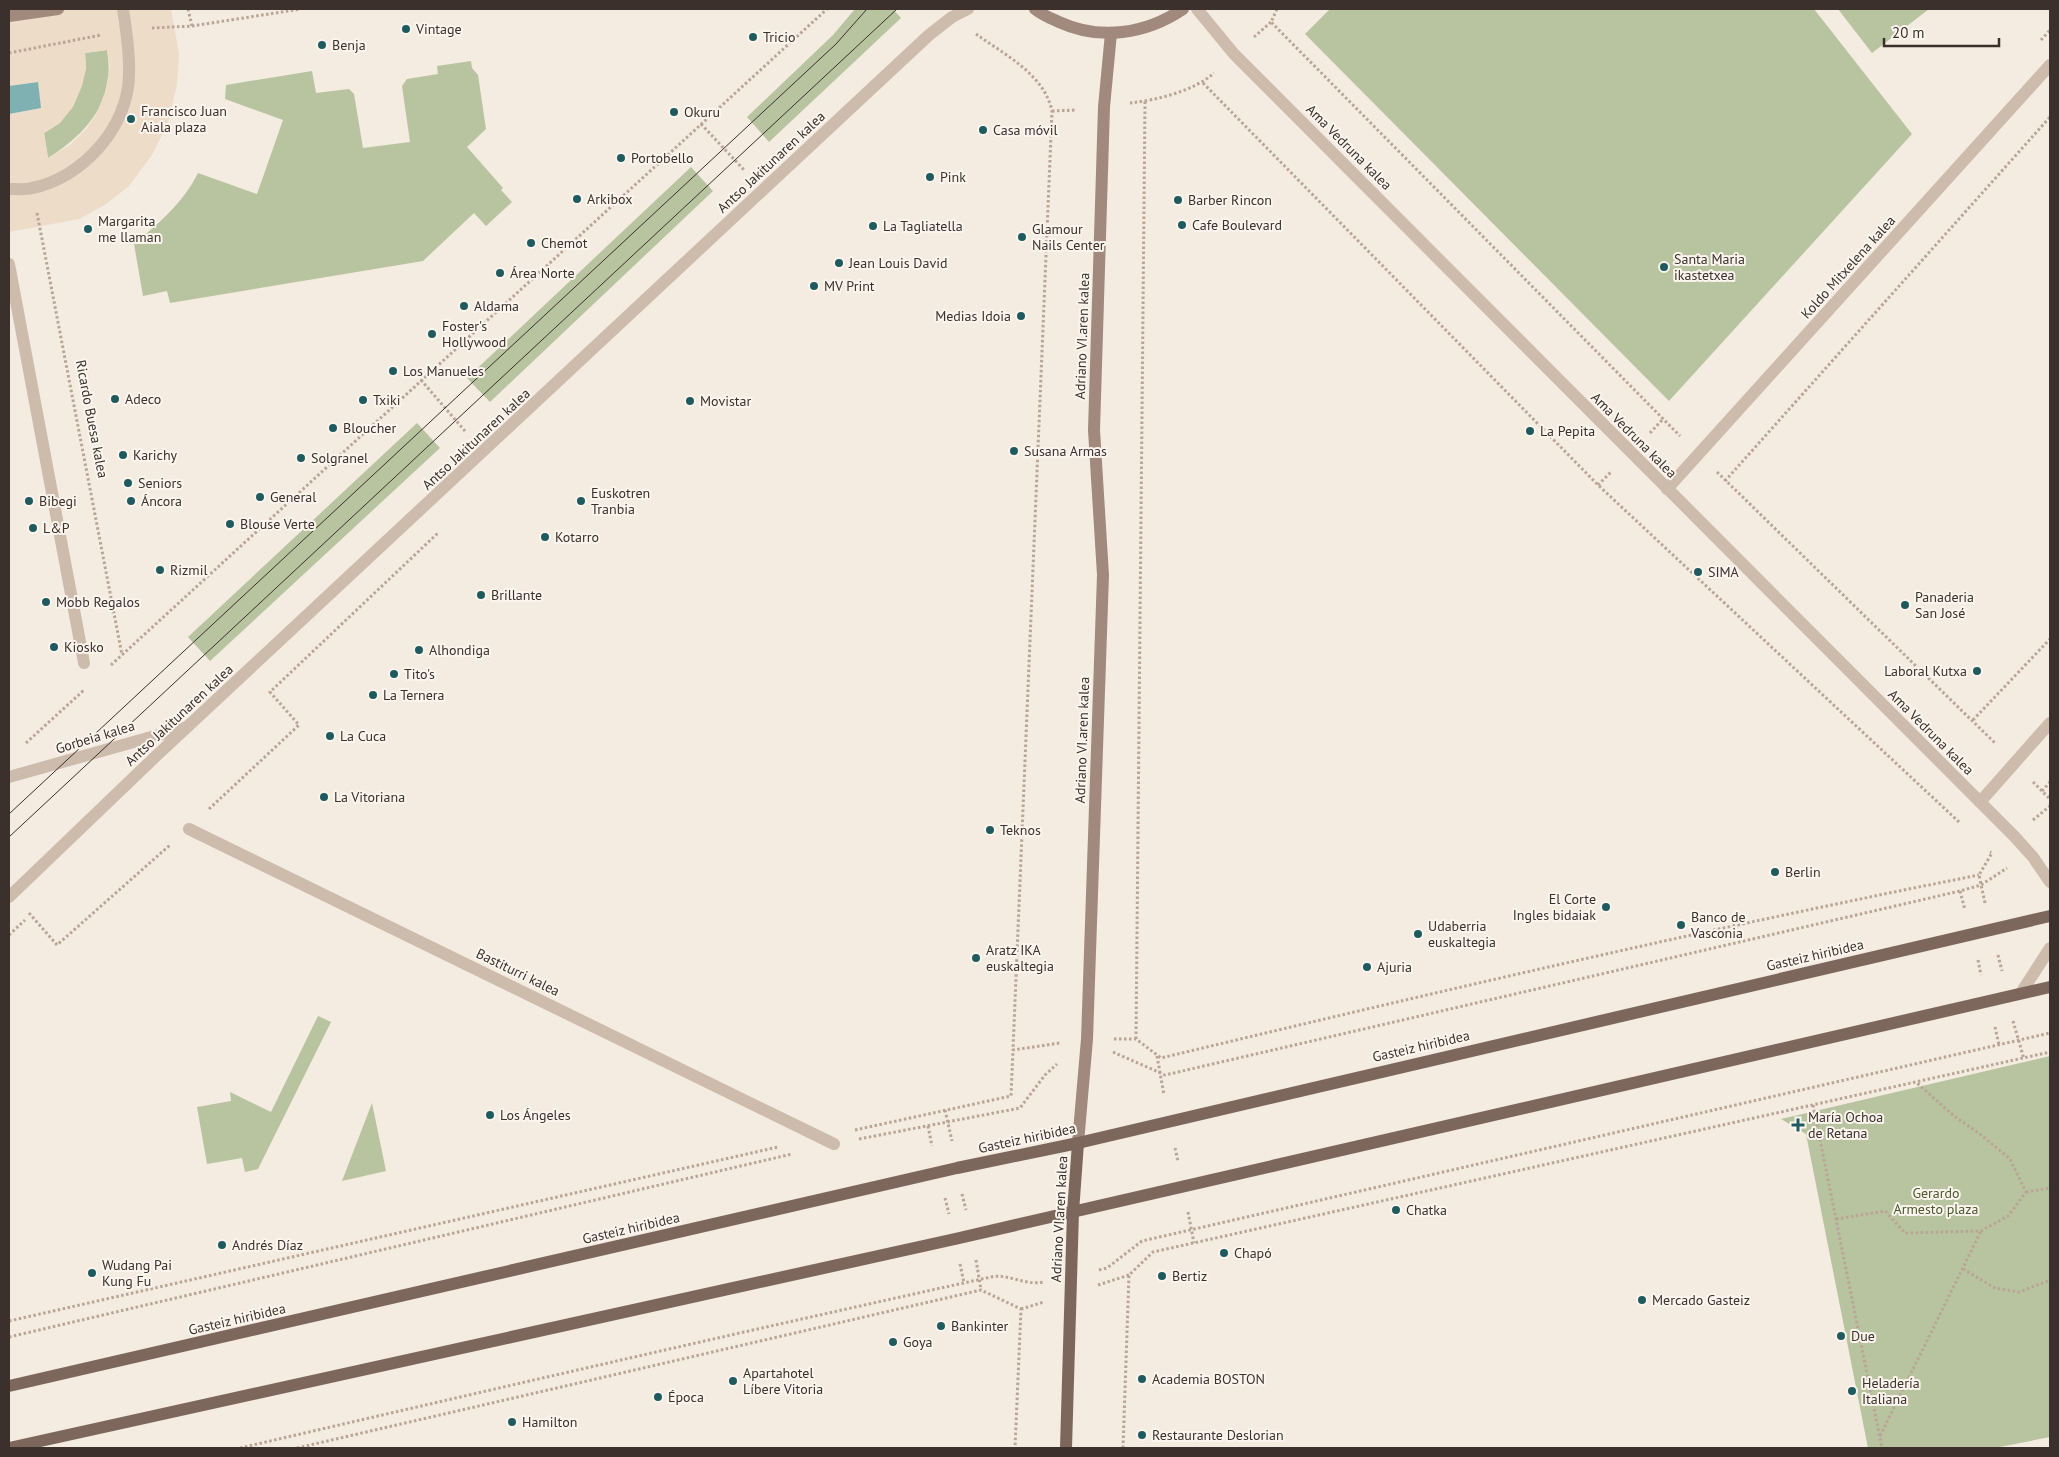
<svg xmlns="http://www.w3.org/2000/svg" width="2059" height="1457" viewBox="0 0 2059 1457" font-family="'PT Sans',sans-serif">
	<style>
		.green { fill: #b8c4a0 }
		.plaza { fill: #ecdcc8; fill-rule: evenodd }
		.water { fill: #7fb0b2 }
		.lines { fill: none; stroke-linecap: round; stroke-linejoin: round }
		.path { stroke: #b9a596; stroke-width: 3; stroke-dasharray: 2.5 2.5; stroke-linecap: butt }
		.street { stroke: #cdbbac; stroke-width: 12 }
		.secondary { stroke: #a18a7d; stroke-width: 12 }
		.primary { stroke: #7d675c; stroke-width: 12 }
		.tram { stroke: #3b302b; stroke-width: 1 }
		.poi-dot { fill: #1f5a5e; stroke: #fbf5ee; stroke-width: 2 }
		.labels { text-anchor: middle; stroke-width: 4; stroke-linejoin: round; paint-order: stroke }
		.poi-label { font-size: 14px; fill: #3b302b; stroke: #fbf5ee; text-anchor: start }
		.street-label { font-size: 14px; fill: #3b302b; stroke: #fbf5ee }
		.park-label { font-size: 14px; fill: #4a5a2e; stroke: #fbf5ee }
	</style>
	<rect width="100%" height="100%" fill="#f4ebe1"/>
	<g class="green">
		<polygon points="855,9 893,9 901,18 769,142 747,117 833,35"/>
		<polygon points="1330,9 1814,9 1912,134 1669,401 1305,34"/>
		<polygon points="1838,9 1929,9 1872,53"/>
		<path d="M 107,50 C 116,100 88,133 48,158 L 44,133 L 60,123 L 86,69 L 85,53 Z"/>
		<path d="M 471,61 L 472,68 L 478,75 L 486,129 L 467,147 L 503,188 L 501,190 L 512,202 L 486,226 L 474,213 L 423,261 L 170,303 L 167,291 L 143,296 L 134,244 C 158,224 184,202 198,173 L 257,194 L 283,120 L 225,99 L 226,85 L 312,71 L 316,93 L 349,89 L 354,94 L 363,148 L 410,142 L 402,86 L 407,79 L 438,74 L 437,66 Z"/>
		<polygon points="691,167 713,191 490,402 467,378"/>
		<polygon points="417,423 440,448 210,661 188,637"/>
		<polygon points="318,1016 331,1022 258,1169 245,1172 242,1158 207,1164 197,1107 231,1101 230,1092 271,1112"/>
		<polygon points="2050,1056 2050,1437 1995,1448 1868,1448 1806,1134 1781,1119"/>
		<polygon points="372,1103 386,1171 342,1181"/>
	</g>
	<path class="plaza" d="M 9,9 L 171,9 L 179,54 L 177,84 L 168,123 L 152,155 L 129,186 L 106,204 L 79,219 L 9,232 L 9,114 L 41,108 L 37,82 L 9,86 ZM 107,50 L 110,66 L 105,92 L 96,115 L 87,128 L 70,145 L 48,158 L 44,133 L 60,123 L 73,107 L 82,86 L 86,69 L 85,53 Z"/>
	<polygon class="water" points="38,82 41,108 9,114 9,86"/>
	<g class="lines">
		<g class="path">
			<polyline points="188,9 192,26"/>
			<polyline points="1277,9 1271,22 1680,436"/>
			<polyline points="152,28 192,26 301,9"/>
			<path d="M 976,34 C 1005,55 1044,74 1052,111 L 1013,1050"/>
			<polyline points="1254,37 1271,22"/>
			<polyline points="2041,40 2050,30"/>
			<polyline points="9,53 101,35"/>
			<polyline points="1203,83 1598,485 1959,822"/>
			<path d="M 1130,103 C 1157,100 1194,91 1214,73"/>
			<polyline points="1052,111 1077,110"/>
			<polyline points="701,124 745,171"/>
			<polyline points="37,213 122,655"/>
			<polyline points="421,380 465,431"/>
			<polyline points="1650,433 1663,419"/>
			<polyline points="1717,472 1995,743"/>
			<polyline points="1725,481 2050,117"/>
			<polyline points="1598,485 1612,471"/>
			<polyline points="111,665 827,9"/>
			<polyline points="1973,720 2050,639"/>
			<polyline points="26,743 84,690"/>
			<polyline points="2033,782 2050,799"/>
			<polyline points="2042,791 2050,782"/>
			<polyline points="209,809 299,725 270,692 439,532"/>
			<polyline points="2033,820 2050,806"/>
			<polyline points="1960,891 1965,910"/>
			<polyline points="1985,903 1979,875 1992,853 1990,852"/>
			<polyline points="29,913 57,945 170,845"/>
			<polyline points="9,935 25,920"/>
			<polyline points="1998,955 2002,971"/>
			<polyline points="1978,960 1981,975"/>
			<polyline points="2013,1021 2024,1059"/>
			<polyline points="1995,1027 1999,1045"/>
			<path d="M 1114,1039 L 1136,1039 L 1161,1058 C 1432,993 1705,929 1979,875"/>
			<polyline points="1136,1039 1145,101"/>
			<polyline points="1113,1052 1165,1075 1960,891 1981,885 2007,868"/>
			<polyline points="1157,1056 1164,1095"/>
			<polyline points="1813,1105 1882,1448"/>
			<polyline points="945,1110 952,1141"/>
			<polyline points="928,1126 932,1146"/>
			<polyline points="855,1130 1011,1096 1013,1050 1060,1043"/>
			<polyline points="859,1139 1020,1108 1045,1075 1057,1064"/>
			<polyline points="1175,1148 1178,1161"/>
			<polyline points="2026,1192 2050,1188"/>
			<polyline points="962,1194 966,1210"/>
			<polyline points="945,1198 949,1214"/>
			<polyline points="1188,1212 1194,1243"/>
			<polyline points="1836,1219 1885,1211 1905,1233 1981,1231 2008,1216 2026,1192 2010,1159 1980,1134 1954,1116 1917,1083"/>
			<polyline points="976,1260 981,1290"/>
			<polyline points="960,1264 964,1283"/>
			<polyline points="1963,1269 1995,1288 2019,1292 2050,1280"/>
			<polyline points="1099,1270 1107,1268 1142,1241 2050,1033"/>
			<polyline points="1098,1285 1129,1275"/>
			<polyline points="1021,1309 1044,1302"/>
			<polyline points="9,1321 778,1147"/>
			<polyline points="9,1337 792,1154"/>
			<polyline points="1880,1436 1981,1231"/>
			<path d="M 240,1448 C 490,1390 740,1332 991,1277 C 1007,1273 1025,1286 1044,1282"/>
			<polyline points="297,1448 981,1290 1021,1309 1015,1448"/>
			<polyline points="1123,1448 1129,1275 1153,1252 2050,1052"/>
			<polyline points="2049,1448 2050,1448"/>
		</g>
		<g class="street">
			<polyline points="1197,9 1234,54 2014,836 2033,857 2050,882"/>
			<path d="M 9,189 C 16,189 25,190 32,188 C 83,178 129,126 129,74 C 130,52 126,30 123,9"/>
			<polyline points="9,264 84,663"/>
			<polyline points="1667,489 2050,65"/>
			<polyline points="9,777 187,727"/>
			<polyline points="1980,802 2050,723"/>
			<polyline points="189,829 834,1144"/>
			<polyline points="9,897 155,757 929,35 952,17 968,9"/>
			<polyline points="2021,993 2050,948"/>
		</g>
		<g class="secondary">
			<path d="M 1035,9 C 1042,15 1050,18 1059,22 C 1100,41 1146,34 1183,9"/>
			<polyline points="9,16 58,9"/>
			<polyline points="1078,1143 1087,1039 1103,575 1094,430 1104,107 1111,33"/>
		</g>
		<g class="primary">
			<polyline points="9,1386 957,1168 1078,1143 2050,916"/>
			<polyline points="9,1448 955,1239 2050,987"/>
			<polyline points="1066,1448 1073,1212 1078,1143"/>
		</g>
		<g class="tram">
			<polyline points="9,814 836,44 867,9"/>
			<polyline points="9,837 897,9"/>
		</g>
	</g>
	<g class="poi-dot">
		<circle cx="406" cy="29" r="5"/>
		<circle cx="753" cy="37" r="5"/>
		<circle cx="322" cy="45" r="5"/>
		<circle cx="674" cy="112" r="5"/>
		<circle cx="131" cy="119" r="5"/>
		<circle cx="983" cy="130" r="5"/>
		<circle cx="621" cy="158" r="5"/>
		<circle cx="930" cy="177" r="5"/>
		<circle cx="577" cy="199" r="5"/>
		<circle cx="1178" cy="200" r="5"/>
		<circle cx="1182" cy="225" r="5"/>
		<circle cx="873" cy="226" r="5"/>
		<circle cx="88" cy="229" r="5"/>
		<circle cx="1022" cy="237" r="5"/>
		<circle cx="531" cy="243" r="5"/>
		<circle cx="839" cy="263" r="5"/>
		<circle cx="1664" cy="267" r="5"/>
		<circle cx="500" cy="273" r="5"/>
		<circle cx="814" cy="286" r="5"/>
		<circle cx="464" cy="306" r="5"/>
		<circle cx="1021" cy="316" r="5"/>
		<circle cx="432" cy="334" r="5"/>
		<circle cx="393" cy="371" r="5"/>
		<circle cx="115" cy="399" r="5"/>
		<circle cx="363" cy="400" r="5"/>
		<circle cx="690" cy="401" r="5"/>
		<circle cx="333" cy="428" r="5"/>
		<circle cx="1530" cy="431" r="5"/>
		<circle cx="1014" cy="451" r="5"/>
		<circle cx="123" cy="455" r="5"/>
		<circle cx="301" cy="458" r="5"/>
		<circle cx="128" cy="483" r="5"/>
		<circle cx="260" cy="497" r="5"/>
		<circle cx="29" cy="501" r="5"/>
		<circle cx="131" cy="501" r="5"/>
		<circle cx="581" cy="501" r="5"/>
		<circle cx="230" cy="524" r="5"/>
		<circle cx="33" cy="528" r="5"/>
		<circle cx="545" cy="537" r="5"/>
		<circle cx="160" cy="570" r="5"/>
		<circle cx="1698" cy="572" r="5"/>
		<circle cx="481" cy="595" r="5"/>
		<circle cx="46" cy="602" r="5"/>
		<circle cx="1905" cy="605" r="5"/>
		<circle cx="54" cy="647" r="5"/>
		<circle cx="419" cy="650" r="5"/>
		<circle cx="1977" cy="671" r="5"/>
		<circle cx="394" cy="674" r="5"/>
		<circle cx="373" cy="695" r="5"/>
		<circle cx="330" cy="736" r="5"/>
		<circle cx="324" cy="797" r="5"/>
		<circle cx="990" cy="830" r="5"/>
		<circle cx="1775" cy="872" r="5"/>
		<circle cx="1606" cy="907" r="5"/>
		<circle cx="1681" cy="925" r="5"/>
		<circle cx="1418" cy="934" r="5"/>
		<circle cx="976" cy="958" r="5"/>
		<circle cx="1367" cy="967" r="5"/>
		<circle cx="490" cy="1115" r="5"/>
		<path d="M1795.5 1117.5h5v5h5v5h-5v5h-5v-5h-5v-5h5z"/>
		<circle cx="1396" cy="1210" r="5"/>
		<circle cx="222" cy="1245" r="5"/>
		<circle cx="1224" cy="1253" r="5"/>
		<circle cx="92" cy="1273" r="5"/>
		<circle cx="1162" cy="1276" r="5"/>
		<circle cx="1642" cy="1300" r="5"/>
		<circle cx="941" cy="1326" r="5"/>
		<circle cx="1841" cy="1336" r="5"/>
		<circle cx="893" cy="1342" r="5"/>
		<circle cx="1142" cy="1379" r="5"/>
		<circle cx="733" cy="1381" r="5"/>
		<circle cx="1852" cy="1391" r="5"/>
		<circle cx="658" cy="1397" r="5"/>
		<circle cx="512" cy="1422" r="5"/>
		<circle cx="1142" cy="1435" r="5"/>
	</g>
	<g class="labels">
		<g class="poi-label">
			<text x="416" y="34">Vintage</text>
			<text x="763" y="42">Tricio</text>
			<text x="332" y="50">Benja</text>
			<text x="141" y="116">Francisco Juan<tspan x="141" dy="16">Aiala plaza</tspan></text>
			<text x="684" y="117">Okuru</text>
			<text x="993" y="135">Casa móvil</text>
			<text x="631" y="163">Portobello</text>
			<text x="940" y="182">Pink</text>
			<text x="587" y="204">Arkibox</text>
			<text x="1188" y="205">Barber Rincon</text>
			<text x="98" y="226">Margarita<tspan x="98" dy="16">me llaman</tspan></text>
			<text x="1192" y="230">Cafe Boulevard</text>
			<text x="883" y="231">La Tagliatella</text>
			<text x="1032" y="234">Glamour<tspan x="1032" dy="16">Nails Center</tspan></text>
			<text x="541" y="248">Chemot</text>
			<text x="1674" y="264">Santa Maria<tspan x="1674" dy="16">ikastetxea</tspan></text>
			<text x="849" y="268">Jean Louis David</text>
			<text x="510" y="278">Área Norte</text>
			<text x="824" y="291">MV Print</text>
			<text x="474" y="311">Aldama</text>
			<text x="1011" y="321" text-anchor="end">Medias Idoia</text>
			<text x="442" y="331">Foster's<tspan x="442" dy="16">Hollywood</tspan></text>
			<text x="403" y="376">Los Manueles</text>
			<text x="125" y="404">Adeco</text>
			<text x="373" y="405">Txiki</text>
			<text x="700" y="406">Movistar</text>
			<text x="343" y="433">Bloucher</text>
			<text x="1540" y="436">La Pepita</text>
			<text x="1024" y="456">Susana Armas</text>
			<text x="133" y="460">Karichy</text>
			<text x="311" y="463">Solgranel</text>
			<text x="138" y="488">Seniors</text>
			<text x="591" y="498">Euskotren<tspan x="591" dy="16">Tranbia</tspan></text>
			<text x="270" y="502">General</text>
			<text x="39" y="506">Bibegi</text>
			<text x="141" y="506">Áncora</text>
			<text x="240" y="529">Blouse Verte</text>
			<text x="43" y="533">L&amp;P</text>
			<text x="555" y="542">Kotarro</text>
			<text x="170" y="575">Rizmil</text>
			<text x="1708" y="577">SIMA</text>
			<text x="491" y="600">Brillante</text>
			<text x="1915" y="602">Panaderia<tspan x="1915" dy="16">San José</tspan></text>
			<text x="56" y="607">Mobb Regalos</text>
			<text x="64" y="652">Kiosko</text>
			<text x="429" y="655">Alhondiga</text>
			<text x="1967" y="676" text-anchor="end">Laboral Kutxa</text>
			<text x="404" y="679">Tito's</text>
			<text x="383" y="700">La Ternera</text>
			<text x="340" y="741">La Cuca</text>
			<text x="334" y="802">La Vitoriana</text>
			<text x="1000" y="835">Teknos</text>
			<text x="1785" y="877">Berlin</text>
			<text x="1596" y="904" text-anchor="end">El Corte<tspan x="1596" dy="16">Ingles bidaiak</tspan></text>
			<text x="1691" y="922">Banco de<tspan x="1691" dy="16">Vasconia</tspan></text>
			<text x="1428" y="931">Udaberria<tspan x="1428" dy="16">euskaltegia</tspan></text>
			<text x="986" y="955">Aratz IKA<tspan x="986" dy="16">euskaltegia</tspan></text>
			<text x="1377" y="972">Ajuria</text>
			<text x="500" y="1120">Los Ángeles</text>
			<text x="1808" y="1122">María Ochoa<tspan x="1808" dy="16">de Retana</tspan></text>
			<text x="1406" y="1215">Chatka</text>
			<text x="232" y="1250">Andrés Díaz</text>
			<text x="1234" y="1258">Chapó</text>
			<text x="102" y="1270">Wudang Pai<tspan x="102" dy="16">Kung Fu</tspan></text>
			<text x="1172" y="1281">Bertiz</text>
			<text x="1652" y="1305">Mercado Gasteiz</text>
			<text x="951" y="1331">Bankinter</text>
			<text x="1851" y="1341">Due</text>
			<text x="903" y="1347">Goya</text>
			<text x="743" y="1378">Apartahotel<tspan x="743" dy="16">Líbere Vitoria</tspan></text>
			<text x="1152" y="1384">Academia BOSTON</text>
			<text x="1862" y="1388">Heladería<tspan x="1862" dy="16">Italiana</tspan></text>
			<text x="668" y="1402">Época</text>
			<text x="522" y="1427">Hamilton</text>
			<text x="1152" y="1440">Restaurante Deslorian</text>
		</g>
		<g class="street-label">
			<text transform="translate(1349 147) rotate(45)" y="5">Ama Vedruna kalea</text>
			<text transform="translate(771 162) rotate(-43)" y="5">Antso Jakitunaren kalea</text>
			<text transform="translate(1848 267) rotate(-48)" y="5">Koldo Mitxelena kalea</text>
			<text transform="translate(1082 336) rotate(-88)" y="5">Adriano VI.aren kalea</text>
			<text transform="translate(92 419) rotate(79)" y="5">Ricardo Buesa kalea</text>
			<text transform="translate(1634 435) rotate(45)" y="5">Ama Vedruna kalea</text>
			<text transform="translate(476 439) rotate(-43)" y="5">Antso Jakitunaren kalea</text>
			<text transform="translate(179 715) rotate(-43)" y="5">Antso Jakitunaren kalea</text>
			<text transform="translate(1931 732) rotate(45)" y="5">Ama Vedruna kalea</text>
			<text transform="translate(95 737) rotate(-17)" y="5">Gorbeia kalea</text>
			<text transform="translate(1082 740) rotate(-88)" y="5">Adriano VI.aren kalea</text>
			<text transform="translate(1815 955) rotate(-13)" y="5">Gasteiz hiribidea</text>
			<text transform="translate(518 972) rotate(26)" y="5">Bastiturri kalea</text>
			<text transform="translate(1421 1046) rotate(-13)" y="5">Gasteiz hiribidea</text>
			<text transform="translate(1027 1138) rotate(-12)" y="5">Gasteiz hiribidea</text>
			<text transform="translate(1059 1219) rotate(-87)" y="5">Adriano VI.aren kalea</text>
			<text transform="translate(631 1228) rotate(-13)" y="5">Gasteiz hiribidea</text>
			<text transform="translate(237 1319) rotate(-13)" y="5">Gasteiz hiribidea</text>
		</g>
		<g class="park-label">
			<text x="1936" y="1198">Gerardo<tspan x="1936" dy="16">Armesto plaza</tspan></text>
		</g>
	</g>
	<rect width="2059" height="1457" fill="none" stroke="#3b302b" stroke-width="20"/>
	<path d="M1884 38v8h115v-8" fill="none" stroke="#3b302b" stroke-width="2.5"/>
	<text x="1892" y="38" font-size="15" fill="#3b302b" stroke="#fbf5ee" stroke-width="4" paint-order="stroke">20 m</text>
</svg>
